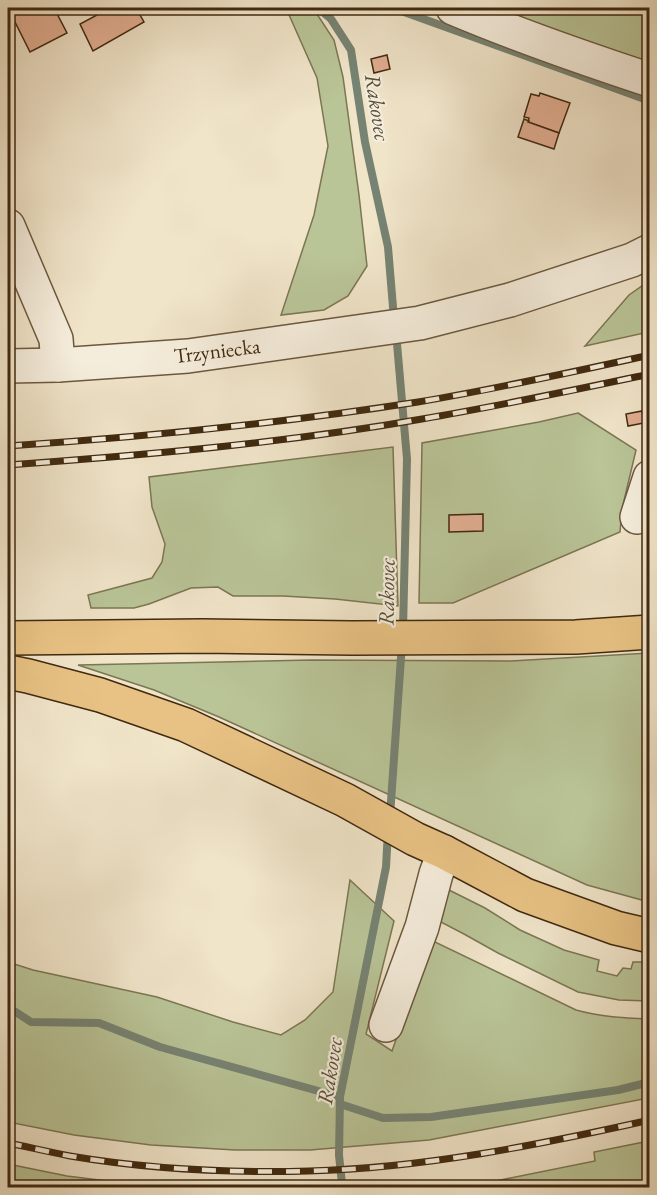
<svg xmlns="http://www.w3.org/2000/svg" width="657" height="1195" viewBox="0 0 657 1195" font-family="'EB Garamond',serif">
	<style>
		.green { fill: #b9c497; stroke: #7c7653; stroke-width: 1.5 }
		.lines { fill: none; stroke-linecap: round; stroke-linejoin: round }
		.stream { stroke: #768373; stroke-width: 8 }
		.building { fill: #e2ae92; stroke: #40290f; stroke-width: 1.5 }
		.minor-casing { stroke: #6c583e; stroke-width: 36 }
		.major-casing { stroke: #40290f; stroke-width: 36 }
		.minor { stroke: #f5eddc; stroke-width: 33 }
		.major { stroke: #e8c284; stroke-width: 33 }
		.rail-casing { stroke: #40290f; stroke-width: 7 }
		.rail { stroke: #f5eddc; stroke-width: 4.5; stroke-dasharray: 14; stroke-linecap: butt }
		.labels { text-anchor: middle; stroke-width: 4.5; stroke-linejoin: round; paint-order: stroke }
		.street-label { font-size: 21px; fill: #40290f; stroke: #f5eddc }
		.water-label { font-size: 22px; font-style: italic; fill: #564e38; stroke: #f5eddc }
	</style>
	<rect width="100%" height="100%" fill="#f0e4c9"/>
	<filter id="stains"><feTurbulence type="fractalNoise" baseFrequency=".00333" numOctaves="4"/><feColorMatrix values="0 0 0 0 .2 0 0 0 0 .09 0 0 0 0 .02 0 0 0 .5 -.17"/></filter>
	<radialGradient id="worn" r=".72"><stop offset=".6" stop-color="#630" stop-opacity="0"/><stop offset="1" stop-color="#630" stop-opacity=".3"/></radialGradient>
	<g class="green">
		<polygon points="286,8 313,8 334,40 343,77 359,195 367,266 348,296 324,310 281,315 314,215 328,146 317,78"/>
		<polygon points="513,8 649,8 649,72 514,23"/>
		<polygon points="649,281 649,332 585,346 629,295"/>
		<polygon points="578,413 636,450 622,509 620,532 453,603 419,603 422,443 539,422"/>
		<polygon points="393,447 398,606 335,599 283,596 233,596 218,587 191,588 149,604 134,608 91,608 88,595 152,578 162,562 165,544 152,507 149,477"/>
		<polygon points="649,653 649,902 587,885 219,717 154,690 78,665 311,660 511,661"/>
		<path d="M 350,880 L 394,921 L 366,1034 L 392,1051 L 431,940 L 576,1010 C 601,1017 624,1018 649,1019 L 649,1098 L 429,1140 L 310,1150 L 235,1150 L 151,1145 L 74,1135 L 8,1122 L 8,962 L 33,970 L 157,997 L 233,1022 L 281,1035 L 305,1020 L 333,992 Z"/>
		<polygon points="449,890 485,908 520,930 564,950 599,960 597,971 617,976 623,968 631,969 633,962 649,962 649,1001 619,1000 578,992 498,953 464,934 435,919"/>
		<polygon points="649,1141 649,1187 466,1187 595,1161 594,1152"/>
		<polygon points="8,1164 67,1176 147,1186 147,1187 8,1187"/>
	</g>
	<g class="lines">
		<g class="stream">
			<polyline points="318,8 331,19 351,50 365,142 388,247 394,319"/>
			<polyline points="393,8 650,101"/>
			<polyline points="396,332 407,459 403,630"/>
			<polyline points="390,816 402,643"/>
			<polyline points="8,1007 31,1022 99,1023 160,1047 340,1097"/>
			<polyline points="340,1104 383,1118 431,1117 618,1090 650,1082"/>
			<polyline points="346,1188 342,1184 339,1155 340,1097 386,867 388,831"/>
		</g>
	</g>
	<g class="building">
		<polygon points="8,8 54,8 67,33 30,52"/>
		<polygon points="110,8 136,8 144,22 93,51 80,24"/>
		<polygon points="387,55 390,69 374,73 371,59"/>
		<polygon points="540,93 570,103 559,133 528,122 529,118 524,117 531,94 539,96"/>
		<polygon points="524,119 529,121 528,122 559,133 554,149 518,137"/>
		<polygon points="642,411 644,423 628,426 626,414"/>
		<polygon points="483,514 483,531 449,532 449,515"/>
	</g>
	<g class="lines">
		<g class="minor-casing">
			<g id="minor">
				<path d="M 453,8 C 517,35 583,58 650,80"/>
				<polyline points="8,226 56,339 58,365"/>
				<polyline points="8,366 58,365 188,356 420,323 510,300 632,260 650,251"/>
				<polyline points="637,517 650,477"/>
				<polyline points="386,1025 422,927 436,874 444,852"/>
			</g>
		</g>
		<g class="major-casing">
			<g id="major">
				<polyline points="8,638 202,636 352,638 576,637 650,632"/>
				<polyline points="8,672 28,676 100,695 186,725 345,800 415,839 444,852 525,895 616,928 650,936"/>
			</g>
		</g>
		<use href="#minor" class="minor"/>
		<use href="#major" class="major"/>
		<g class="rail-casing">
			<g id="rail">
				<path d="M 8,446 C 145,437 282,423 418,402 C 496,389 573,372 650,355"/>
				<path d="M 8,465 C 146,455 285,443 422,419 C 499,406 574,390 650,374"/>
				<path d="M 8,1143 C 28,1147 49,1152 70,1156 C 147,1169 231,1173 309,1171 C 424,1168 538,1145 650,1120"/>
			</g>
		</g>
		<use href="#rail" class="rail"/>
	</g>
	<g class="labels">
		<g class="street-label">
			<text transform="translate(217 351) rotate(-7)" y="7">Trzyniecka</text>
		</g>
		<g class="water-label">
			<text transform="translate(378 107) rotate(81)" y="8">Rakovec</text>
			<text transform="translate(386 592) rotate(-89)" y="8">Rakovec</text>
			<text transform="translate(329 1071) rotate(-81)" y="8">Rakovec</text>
		</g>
	</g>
	<rect width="657" height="1195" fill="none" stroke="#f0e4c9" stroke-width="30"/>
	<rect x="9" y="9" width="639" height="1177" fill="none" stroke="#40290f" stroke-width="3"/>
	<rect x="15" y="15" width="627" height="1165" fill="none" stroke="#40290f" stroke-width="1.5"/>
	<rect width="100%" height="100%" filter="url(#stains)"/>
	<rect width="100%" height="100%" fill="url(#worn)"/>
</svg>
